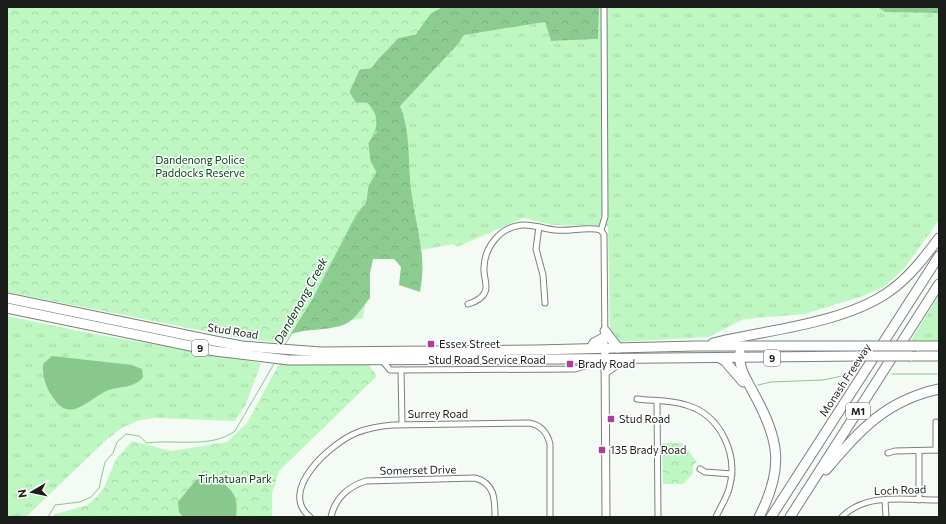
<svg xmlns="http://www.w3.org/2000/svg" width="946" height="524" viewBox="0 0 946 524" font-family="Commissioner,sans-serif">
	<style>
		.grass { fill: url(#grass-tufts) }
		.forest { fill: url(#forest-crowns) }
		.park { fill: url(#park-crowns) }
		.water { fill: #88c88d }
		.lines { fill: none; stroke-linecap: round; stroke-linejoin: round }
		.stream { stroke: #88c88d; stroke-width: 1 }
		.street-casing { stroke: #7a817a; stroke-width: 7 }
		.secondary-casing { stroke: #7a817a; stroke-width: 9 }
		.highway-casing { stroke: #7a817a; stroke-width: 11 }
		.street { stroke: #fff; stroke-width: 5 }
		.secondary { stroke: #fff; stroke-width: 7 }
		.highway { stroke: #fff; stroke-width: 9 }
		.highway-bridge-casing { stroke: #7a817a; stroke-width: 11; stroke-linecap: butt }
		.highway-bridge { stroke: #fff; stroke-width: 9 }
		.poi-dot { fill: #ac3f9d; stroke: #fff; stroke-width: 1.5 }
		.labels { text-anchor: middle; stroke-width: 3; stroke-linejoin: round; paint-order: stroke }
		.shield { fill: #fff; stroke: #5f615f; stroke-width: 1 }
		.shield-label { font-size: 10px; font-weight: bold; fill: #1a1d1a }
		.park-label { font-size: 11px; fill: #004913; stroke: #fff }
		.street-label { font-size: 11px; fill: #1a1d1a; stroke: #fff }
		.poi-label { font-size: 11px; fill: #1a1d1a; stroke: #fff; text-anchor: start }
		.water-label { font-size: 12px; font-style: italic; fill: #063610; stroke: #fff }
	</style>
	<defs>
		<pattern id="grass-tufts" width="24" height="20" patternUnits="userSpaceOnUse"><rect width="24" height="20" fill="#bff7c3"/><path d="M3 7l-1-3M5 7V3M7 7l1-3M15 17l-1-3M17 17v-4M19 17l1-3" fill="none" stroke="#a4d3a7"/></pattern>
		<pattern id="forest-crowns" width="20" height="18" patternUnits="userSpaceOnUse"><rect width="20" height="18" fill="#8ccc91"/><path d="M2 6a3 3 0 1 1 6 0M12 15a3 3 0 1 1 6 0" fill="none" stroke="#78af7c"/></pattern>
		<pattern id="park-crowns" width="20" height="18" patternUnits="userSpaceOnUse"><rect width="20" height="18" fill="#bff7c3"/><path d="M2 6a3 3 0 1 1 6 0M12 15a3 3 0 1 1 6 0" fill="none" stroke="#a4d3a7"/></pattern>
	</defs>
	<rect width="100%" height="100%" fill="#f4fbf4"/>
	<g class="grass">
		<polygon points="318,7 539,7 502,29 545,22 551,41 598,39 599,7 877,7 885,12 939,13 939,220 904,269 885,286 863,296 805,314 744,319 708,337 619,342 610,332 608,226 553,225 523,218 457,247 453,244 422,250 413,206 417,250 372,259 363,318 309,328"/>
		<polygon points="939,295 939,342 910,342"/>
		<polygon points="7,316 89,333 261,363 246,404 235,421 155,418 140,420 123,427 105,441 26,517 7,517"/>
	</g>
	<g class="forest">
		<path d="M 444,7 L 599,7 L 598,39 L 551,41 L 545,22 L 464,35 L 458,44 L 400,106 C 412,136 407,165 412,196 C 417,231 427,256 420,292 L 399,285 L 401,267 L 394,259 L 373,259 L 370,273 L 370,298 C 363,306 357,316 349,322 C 336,331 308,328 291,334 L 313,299 L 357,215 L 367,202 L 369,186 L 377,172 L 371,161 L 369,143 L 377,132 L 350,92 L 360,70 L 371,69 L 378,59 L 399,38 L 416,35 L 431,14 Z"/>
		<polygon points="877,7 939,7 939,13 885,12"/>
	</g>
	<g class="park">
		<path d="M 7,7 L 444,7 L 431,14 L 416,35 L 399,38 L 378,59 L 371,69 L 360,70 L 350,92 L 356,102 L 367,102 C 381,116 379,127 369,143 L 371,161 L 377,172 L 369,186 L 367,202 L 357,215 L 313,299 L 291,334 L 281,343 L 239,338 L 7,292 Z"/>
		<polygon points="279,364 369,365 377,376 279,471 272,494 272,517 53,517 55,514 88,505 103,490 116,459 132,441 171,451 227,442 247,423"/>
		<polygon points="662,443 683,443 697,462 693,465 693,474 683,484 663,484"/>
	</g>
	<g class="water">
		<path d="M 52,356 L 132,365 L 142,369 L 143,377 C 135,388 121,386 109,390 C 88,398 70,426 52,396 C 46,388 42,375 43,364 Z"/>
		<path d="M 211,476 C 231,488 239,493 236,517 L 183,517 L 179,512 L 178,502 L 196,480 Z"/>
	</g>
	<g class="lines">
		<g class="stream">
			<path d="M 284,346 L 313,299 L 357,214 L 367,202 L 369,186 L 377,172 L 371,161 L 369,143 C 379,128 381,116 367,102 L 356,102 L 350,92 L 360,70 L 371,69 L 398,39 L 416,35 L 431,14 L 444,7"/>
			<polyline points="892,374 939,374"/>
			<polyline points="758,385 771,382 823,380 852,374"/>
			<path d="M 48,517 L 55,505 L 80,502 L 91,497 L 99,488 L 105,462 L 113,453 L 117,442 L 126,434 L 139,436 L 147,443 C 175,439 210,449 235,431 L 275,362"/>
		</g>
		<g class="street-casing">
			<g id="street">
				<polyline points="539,227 536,249 543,275 545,303"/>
				<polyline points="601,230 605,217 604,7"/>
				<polyline points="601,230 604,235 605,348"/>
				<path d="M 468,304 C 475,302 482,299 485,292 C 488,285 484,278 484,271 C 483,249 499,227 522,225 C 533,224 544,229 555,230 C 570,232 587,226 601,230"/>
				<polyline points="382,360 390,370 401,370 575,369 585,366 594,360"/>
				<polyline points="401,370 402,424"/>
				<path d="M 637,399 C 652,401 671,400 686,405 C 721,415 739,455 729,489 C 726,499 720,508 716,517"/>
				<polyline points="657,402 658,517"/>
				<polyline points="936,422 936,450"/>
				<polyline points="919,451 919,500"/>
				<polyline points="888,453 895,451 939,450"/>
				<polyline points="700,469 705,472 732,474"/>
				<polyline points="885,500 886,517"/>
				<path d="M 310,517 C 277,490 332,443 356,433 C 368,428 380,426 393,425 L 529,423 C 541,425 547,432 550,444 L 550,517"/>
				<path d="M 331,517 C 335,498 349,486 366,481 L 475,478 C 495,483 495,500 495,517"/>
				<path d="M 842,517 C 866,492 907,500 939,500"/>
			</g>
		</g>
		<g class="secondary-casing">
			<polyline id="secondary" points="605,348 606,517"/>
		</g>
		<g class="highway-casing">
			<g id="highway">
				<polyline points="7,298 215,341 242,346 321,352 536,350 696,346 865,346"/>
				<polyline points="7,308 215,351 289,360 561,359 858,356"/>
				<polyline points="605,331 618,348"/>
				<path d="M 713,343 C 766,330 841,324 887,293 C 908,279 924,258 939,238"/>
				<polyline points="917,346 939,346"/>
				<polyline points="591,348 594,343 605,337"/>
				<path d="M 740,352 C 738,368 746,378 753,392 C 779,439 785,467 759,517"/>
				<polyline points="910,356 939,356"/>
				<polyline points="720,358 725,361 743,382"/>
				<polyline points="606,371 623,359"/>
				<path d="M 826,470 C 859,430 887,400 939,389"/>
				<polyline points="771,517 939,256"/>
				<polyline points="790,517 939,284"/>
			</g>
		</g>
		<use href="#street" class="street"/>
		<use href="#secondary" class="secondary"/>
		<use href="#highway" class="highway"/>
		<g class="highway-bridge-casing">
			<g id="highway-bridge">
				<polyline points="865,346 917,346"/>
				<polyline points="858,356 910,356"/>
			</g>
		</g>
		<use href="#highway-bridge" class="highway-bridge"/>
	</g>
	<g class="poi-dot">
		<rect x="427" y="340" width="8" height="8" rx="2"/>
		<rect x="566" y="360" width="8" height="8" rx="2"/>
		<rect x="607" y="415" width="8" height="8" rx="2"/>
		<rect x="598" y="446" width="8" height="8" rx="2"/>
	</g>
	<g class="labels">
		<g class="shield">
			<rect x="192" y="340" width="16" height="16" rx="3"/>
			<rect x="764" y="350" width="16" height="16" rx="3"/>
			<rect x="846" y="403" width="24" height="16" rx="3"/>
		</g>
		<g class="shield-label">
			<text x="200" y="352">9</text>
			<text x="772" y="362">9</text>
			<text x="858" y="415">M1</text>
		</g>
		<g class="park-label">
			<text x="200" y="164">Dandenong Police<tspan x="200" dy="13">Paddocks Reserve</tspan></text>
			<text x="235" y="483">Tirhatuan Park</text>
		</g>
		<g class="street-label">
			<text transform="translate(233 331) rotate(9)" y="4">Stud Road</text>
			<text x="487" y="364">Stud Road Service Road</text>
			<text transform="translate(845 380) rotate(-57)" y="4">Monash Freeway</text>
			<text x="438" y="418">Surrey Road</text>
			<text transform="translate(418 470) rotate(-1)" y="4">Somerset Drive</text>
			<text transform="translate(900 490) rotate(-2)" y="4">Loch Road</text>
		</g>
		<g class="poi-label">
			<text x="439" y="348">Essex Street</text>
			<text x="578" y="368">Brady Road</text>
			<text x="619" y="423">Stud Road</text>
			<text x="610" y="454">135 Brady Road</text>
		</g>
		<g class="water-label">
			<text transform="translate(301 301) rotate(-61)" y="4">Dandenong Creek</text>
		</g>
	</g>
	<rect width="946" height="524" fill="none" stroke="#1a1d1a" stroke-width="16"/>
	<g transform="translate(32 492) rotate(261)" stroke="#ffffff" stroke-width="3" paint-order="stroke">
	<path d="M0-3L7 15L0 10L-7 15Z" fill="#1a1d1a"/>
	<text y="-6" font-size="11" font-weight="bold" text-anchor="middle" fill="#1a1d1a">N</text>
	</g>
</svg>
